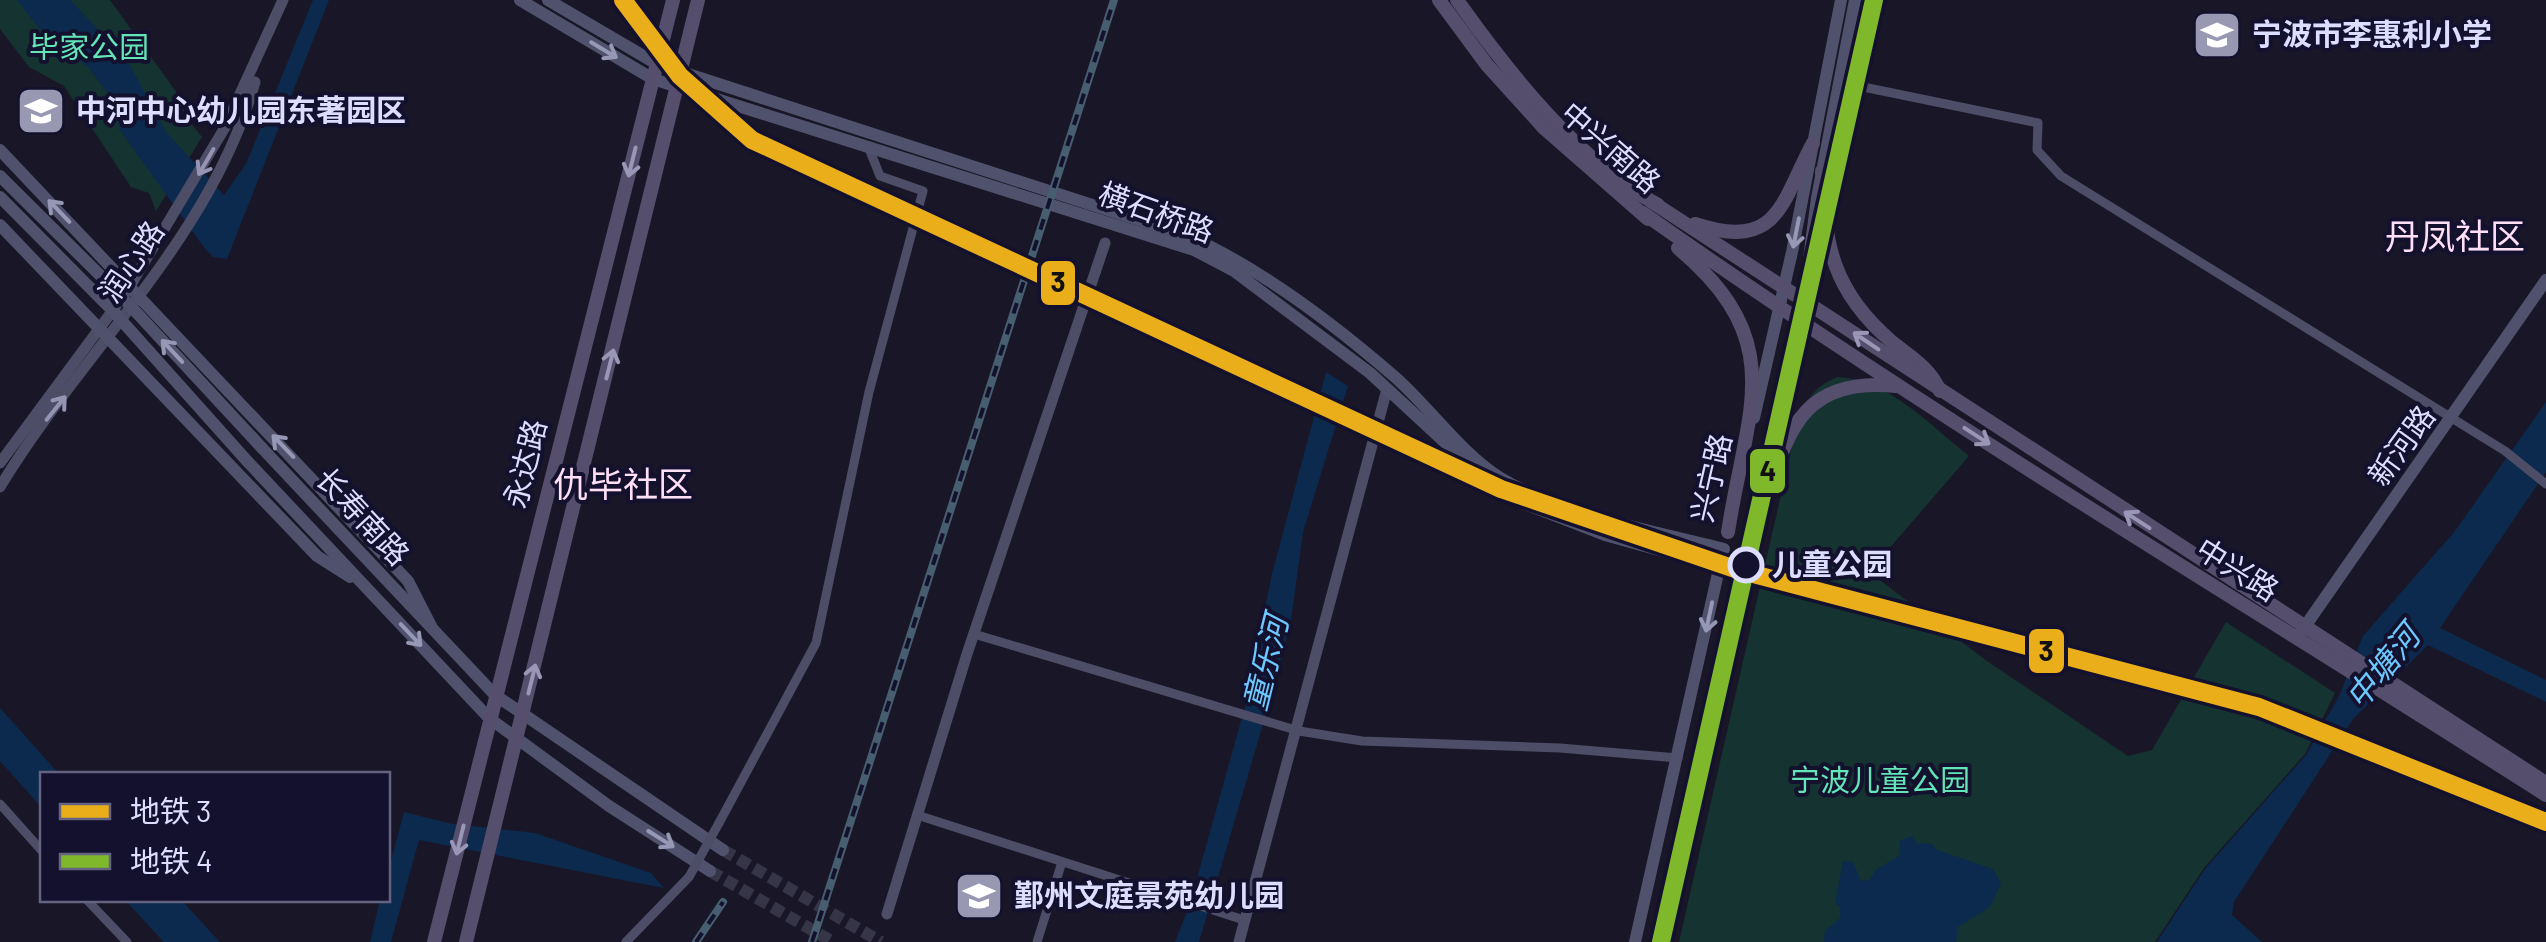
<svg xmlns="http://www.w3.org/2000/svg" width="2546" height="942" viewBox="0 0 2546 942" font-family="Barlow,'Noto Sans SC',sans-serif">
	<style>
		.green { fill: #143331 }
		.water { fill: #0c2a4d }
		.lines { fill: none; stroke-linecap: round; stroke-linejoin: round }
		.secondary-tunnel { stroke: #363547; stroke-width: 12; stroke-dasharray: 12 6; stroke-linecap: butt }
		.minor { stroke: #4d4d67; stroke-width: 9 }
		.tertiary { stroke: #4d4d67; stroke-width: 11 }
		.secondary { stroke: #50526d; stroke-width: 12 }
		.primary { stroke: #554e6d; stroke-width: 14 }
		.rail-casing { stroke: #465e6f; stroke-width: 8 }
		.rail { stroke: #13112d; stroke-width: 4; stroke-dasharray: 11; stroke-linecap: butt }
		.minor-bridge { stroke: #4d4d67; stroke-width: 9 }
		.secondary-bridge { stroke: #50526d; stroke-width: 12 }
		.metro-1-casing { stroke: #13112d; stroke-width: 25 }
		.metro-2-casing { stroke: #13112d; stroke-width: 25 }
		.metro-1 { stroke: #eaae1a; stroke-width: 18 }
		.metro-2 { stroke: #80b82b; stroke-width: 18 }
		.oneway { stroke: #9698b6 }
		.oneway2 { stroke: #9595b3 }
		.oneway3 { stroke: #9996b6 }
		.stop-dot { fill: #13112d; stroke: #ddf; stroke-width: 5 }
		.labels { text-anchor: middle; stroke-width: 8; stroke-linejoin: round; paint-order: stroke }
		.poi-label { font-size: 30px; font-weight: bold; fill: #ddf; stroke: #13112d; text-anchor: start }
		.park-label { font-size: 30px; fill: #63e5b8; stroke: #13112d }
		.street-label { font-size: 30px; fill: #ddf; stroke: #13112d }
		.stop-label { font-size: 30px; font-weight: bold; fill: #ddf; stroke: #13112d; text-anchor: start }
		.water-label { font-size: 32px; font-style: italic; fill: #6bc9ff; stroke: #13112d }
		.quarter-label { font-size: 35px; fill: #ffdff6; stroke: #13112d }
		.line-badge { stroke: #13112d; stroke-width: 4 }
		.pale-badge-label { font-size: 28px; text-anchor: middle; font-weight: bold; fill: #111 }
	</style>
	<rect width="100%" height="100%" fill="#191727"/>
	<g class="green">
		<polygon points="0,0 110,0 182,100 185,116 202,137 156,211 149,193 131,187 64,86 29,67 0,29"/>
		<path d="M 1838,377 C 1888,379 1931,426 1969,456 L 1869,572 L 1987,661 L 2128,756 L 2152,750 L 2226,622 L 2335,693 L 2305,754 L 2204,868 L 2155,942 L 1679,942 L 1794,438 C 1803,408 1807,389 1838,377 Z"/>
	</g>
	<g class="water">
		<polygon points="17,0 70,0 127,60 166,132 224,195 246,164 313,0 329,0 227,259 213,257 203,246 119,129 116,104 88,67 46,37"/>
		<polygon points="1326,372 1348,386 1303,532 1291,620 1271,697 1199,942 1175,942 1189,907 1246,703 1272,574"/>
		<polygon points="2546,402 2546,472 2440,628 2546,680 2546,702 2428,645 2353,719 2234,902 2232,915 2262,942 2157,942 2205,869 2306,755 2340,694 2363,636 2455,531"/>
		<polygon points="0,708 59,774 42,774 42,808 0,761"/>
		<polygon points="404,812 452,824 535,833 651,873 664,888 419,840 391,942 370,942 380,900 388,900 388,872"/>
		<polygon points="1911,836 1918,844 1931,843 1937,850 1993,869 2001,883 1990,907 1958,927 1956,942 1824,942 1825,931 1840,918 1840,907 1835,903 1843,861 1853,862 1861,881 1869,880 1877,869 1899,856 1900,841"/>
		<polygon points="125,900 181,900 220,942 164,942"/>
	</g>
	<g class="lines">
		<g class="secondary-tunnel">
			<polyline points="723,850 881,942"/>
			<polyline points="710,871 833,942"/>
		</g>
		<g class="minor">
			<polyline points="1839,82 2038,123 2037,150 2061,176 2505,451 2546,484"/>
			<polyline points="974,634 1299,731 1362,741 1560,748 1678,758"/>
			<polyline points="0,804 42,851"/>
			<polyline points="917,815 1244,920"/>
			<polyline points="719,823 816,643 869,392 923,191 880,176 868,146"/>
			<polyline points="87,900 127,942"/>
			<polyline points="626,942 689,877"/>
			<polyline points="1037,942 1062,862"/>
		</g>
		<g class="tertiary">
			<polyline points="127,291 224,129 283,0"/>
			<polyline points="0,463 116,306"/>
			<path d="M 0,487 C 82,351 210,240 255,82"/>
			<polyline points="887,914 967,654 1105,243"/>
			<polyline points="1239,942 1387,389"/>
		</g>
		<g class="secondary">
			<polyline points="520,0 653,79 1194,250 1234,271 1370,373 1502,495 1605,535 1720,567"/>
			<path d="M 548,0 L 657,64 L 1188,236 C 1262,269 1334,324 1395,377 C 1430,408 1460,452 1499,477 C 1561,515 1653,531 1724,549"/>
			<polyline points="0,150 408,581 432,628"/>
			<polyline points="0,225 317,556 350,577"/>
			<polyline points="1754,418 1792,252 1841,0"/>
			<polyline points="262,448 495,695 723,850"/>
			<polyline points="248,462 489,718 609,806 710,871"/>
			<polyline points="1760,501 1801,319 1817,198 1855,0"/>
			<polyline points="2299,635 2546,280"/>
			<polyline points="1635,942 1721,560"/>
			<polyline points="1660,942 1753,530"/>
		</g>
		<g class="primary">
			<polyline points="1439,0 1487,65 1544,128 1648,219"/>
			<path d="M 1457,0 C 1508,72 1579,162 1658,205"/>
			<path d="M 1822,171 C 1824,245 1833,292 1892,342 C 1912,358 1929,367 1940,391"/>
			<polyline points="1652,202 2546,783"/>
			<path d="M 1643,213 C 1935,419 2244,602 2546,795"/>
			<path d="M 1695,224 C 1779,252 1781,202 1813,143"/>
			<path d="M 1678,248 C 1790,342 1747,408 1728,532"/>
			<path d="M 1752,537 C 1786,458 1782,375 1896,386"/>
			<polyline points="434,942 673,0"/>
			<polyline points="466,942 698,0"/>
		</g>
		<g class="rail-casing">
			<g id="rail">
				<polyline points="696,942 723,902"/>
				<polyline points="812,942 1114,0"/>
			</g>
		</g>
		<use href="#rail" class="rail"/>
		<polyline class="minor-bridge" points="689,877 719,823"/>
		<g class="secondary-bridge">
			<polyline points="0,176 123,298 262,448"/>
			<polyline points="0,197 113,311 248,462"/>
		</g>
		<g class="metro-1-casing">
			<polyline id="metro-1" points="623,0 680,76 752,140 1501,489 1738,570 2259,707 2546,822"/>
		</g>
		<g class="metro-2-casing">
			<polyline id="metro-2" points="1661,942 1874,0"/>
		</g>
		<use href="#metro-1" class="metro-1"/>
		<use href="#metro-2" class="metro-2"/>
	</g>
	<defs><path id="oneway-shaft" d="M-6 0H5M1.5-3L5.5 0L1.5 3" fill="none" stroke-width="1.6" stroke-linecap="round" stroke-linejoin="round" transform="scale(2.5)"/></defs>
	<g class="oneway">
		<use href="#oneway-shaft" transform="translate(604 50) rotate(31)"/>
		<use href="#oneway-shaft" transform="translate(59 211) rotate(-134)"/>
		<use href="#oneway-shaft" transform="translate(1796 233) rotate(101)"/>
		<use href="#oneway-shaft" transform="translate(172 351) rotate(-133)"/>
		<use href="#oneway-shaft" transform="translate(283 446) rotate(-134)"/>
		<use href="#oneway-shaft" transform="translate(1709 617) rotate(102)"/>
		<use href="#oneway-shaft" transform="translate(411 635) rotate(47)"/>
		<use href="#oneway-shaft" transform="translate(661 839) rotate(32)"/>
	</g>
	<g class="oneway2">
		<use href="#oneway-shaft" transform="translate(206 162) rotate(120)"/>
		<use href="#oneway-shaft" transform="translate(56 408) rotate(-51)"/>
	</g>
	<g class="oneway3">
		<use href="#oneway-shaft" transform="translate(632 162) rotate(104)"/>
		<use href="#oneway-shaft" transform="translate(1866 341) rotate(-146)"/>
		<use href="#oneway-shaft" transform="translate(610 364) rotate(-76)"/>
		<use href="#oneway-shaft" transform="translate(1977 436) rotate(33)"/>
		<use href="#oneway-shaft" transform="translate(2137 520) rotate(-147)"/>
		<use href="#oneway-shaft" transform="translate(532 679) rotate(-76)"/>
		<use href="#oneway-shaft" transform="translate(460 840) rotate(104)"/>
	</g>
	<defs>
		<g id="school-square" transform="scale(2.5)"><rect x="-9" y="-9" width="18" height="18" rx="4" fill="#9898b3" stroke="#13112d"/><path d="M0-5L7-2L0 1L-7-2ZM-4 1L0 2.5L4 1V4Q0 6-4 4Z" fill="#fff"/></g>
	</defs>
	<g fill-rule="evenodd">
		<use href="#school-square" x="2217" y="35"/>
		<use href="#school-square" x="41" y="111"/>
		<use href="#school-square" x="979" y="896"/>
	</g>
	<circle class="stop-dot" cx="1746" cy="565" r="16"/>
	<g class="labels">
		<g class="poi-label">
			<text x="2252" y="45">宁波市李惠利小学</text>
			<text x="76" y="121">中河中心幼儿园东著园区</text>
			<text x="1014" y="906">鄞州文庭景苑幼儿园</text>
		</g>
		<g class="park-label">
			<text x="89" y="58">毕家公园</text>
			<text x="1880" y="791">宁波儿童公园</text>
		</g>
		<g class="street-label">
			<text transform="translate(1610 148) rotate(41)" y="10">中兴南路</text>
			<text transform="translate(1156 213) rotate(20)" y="10">横石桥路</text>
			<text transform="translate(132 262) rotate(-56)" y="10">润心路</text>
			<text transform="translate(2402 446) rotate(-54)" y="10">新河路</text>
			<text transform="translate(526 464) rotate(-76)" y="10">永达路</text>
			<text transform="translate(1712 478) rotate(-77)" y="10">兴宁路</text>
			<text transform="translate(362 517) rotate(47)" y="10">长寿南路</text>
			<text transform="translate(2237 570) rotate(32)" y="10">中兴路</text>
		</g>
		<g class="stop-label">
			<text x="1772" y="575">儿童公园</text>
		</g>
		<g class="water-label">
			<text transform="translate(1266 663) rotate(-76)" y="11">童乐河</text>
			<text transform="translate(2383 667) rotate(-51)" y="11">中塘河</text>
		</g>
		<g class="quarter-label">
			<text x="2455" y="249">丹凤社区</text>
			<text x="623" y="497">仇毕社区</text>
		</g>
	</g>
	<g class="line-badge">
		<rect x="1039" y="259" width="38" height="48" rx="10" fill="#eaae1a"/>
		<rect x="1748" y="447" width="39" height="48" rx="10" fill="#80b82b"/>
		<rect x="2027" y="627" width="39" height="48" rx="10" fill="#eaae1a"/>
	</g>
	<g class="pale-badge-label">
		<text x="1058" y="292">3</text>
		<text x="1768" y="481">4</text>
		<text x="2046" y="661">3</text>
	</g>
	<rect x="40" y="772" width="350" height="130" fill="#13112d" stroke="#646381" stroke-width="2.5"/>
	<rect x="60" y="804" width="50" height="15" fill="#eaae1a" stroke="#646381" stroke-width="2.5"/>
	<text x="130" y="822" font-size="30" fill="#ddddff">地铁 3</text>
	<rect x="60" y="854" width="50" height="15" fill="#80b82b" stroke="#646381" stroke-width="2.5"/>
	<text x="130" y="872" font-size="30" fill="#ddddff">地铁 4</text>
</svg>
